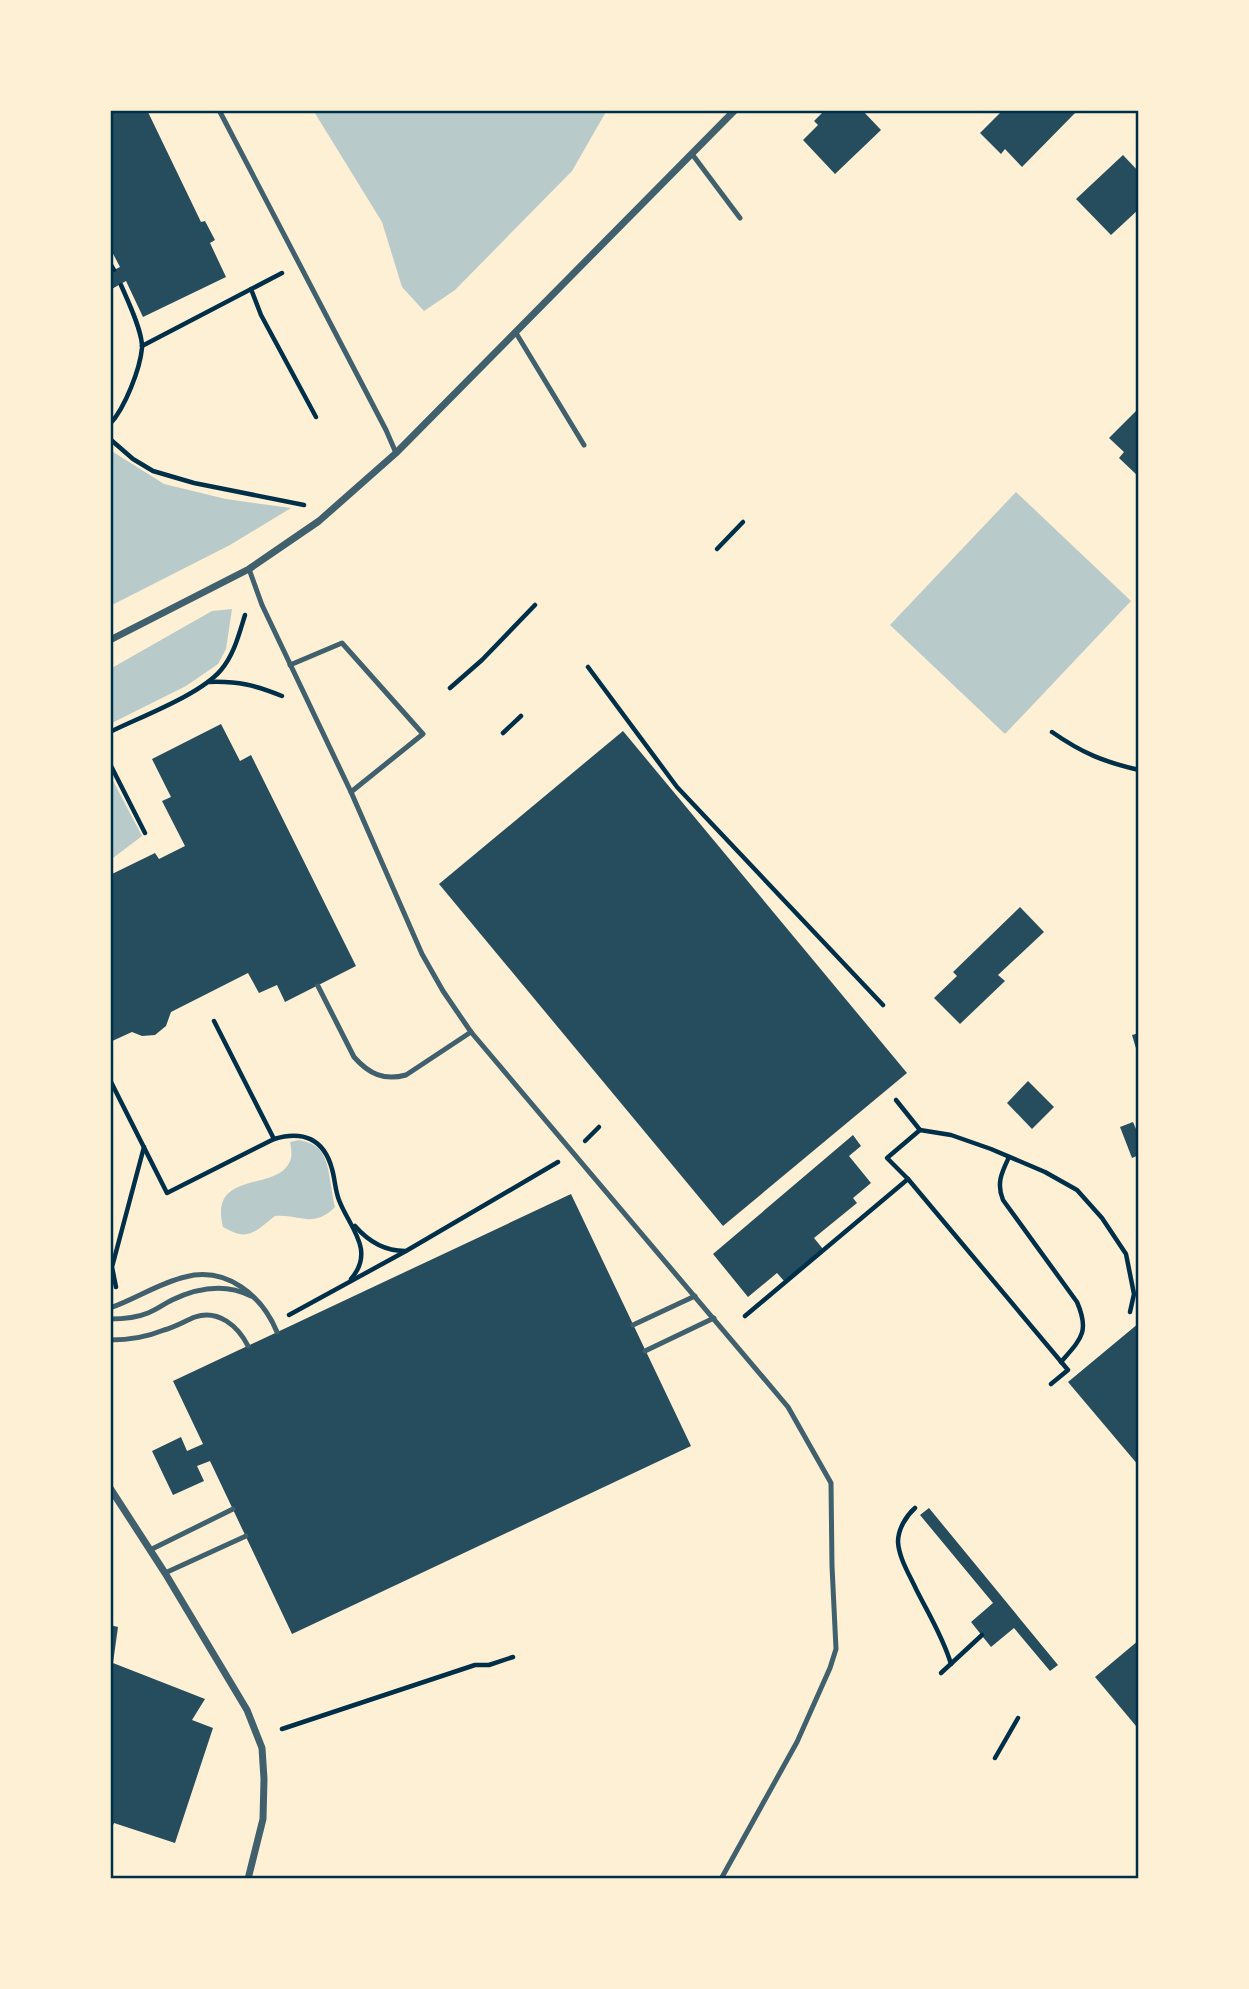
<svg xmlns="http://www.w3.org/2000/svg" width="1249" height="1989" viewBox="0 0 1249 1989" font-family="'Varela Round',sans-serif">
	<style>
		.green { fill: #b9caca }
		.building { fill: #264d5e }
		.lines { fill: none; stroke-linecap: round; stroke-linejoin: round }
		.path { stroke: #003049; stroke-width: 4.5 }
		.service { stroke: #3f606c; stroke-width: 5 }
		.minor { stroke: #3f606c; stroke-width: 7 }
		.neatline { fill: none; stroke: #003049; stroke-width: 2.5 }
	</style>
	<rect width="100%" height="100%" fill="#fdf0d5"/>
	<g class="green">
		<polygon points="313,110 607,110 572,171 455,290 424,311 402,287 382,222"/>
		<polygon points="110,450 164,484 226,499 291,508 230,545 110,606"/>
		<polygon points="1016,492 1131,601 1005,734 890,625"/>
		<polygon points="232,609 226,649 218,664 186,686 110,724 110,669 212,611"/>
		<polygon points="110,775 142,836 113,858 110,856"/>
		<path d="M 299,1140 C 307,1142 315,1144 320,1150 C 330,1162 331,1192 335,1207 C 313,1229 300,1214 275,1216 C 254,1232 249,1242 223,1227 C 208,1167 282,1194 291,1158 C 292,1153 291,1147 290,1142 Z"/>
	</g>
	<g class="building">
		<polygon points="110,110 147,110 201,222 205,221 215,240 210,243 226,277 143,317 126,281 110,290 110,272 120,267 110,248"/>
		<polygon points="825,110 862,110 881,130 835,174 803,140 818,125 814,121"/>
		<polygon points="1003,110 1075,110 1076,112 1022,167 1005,149 1001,154 980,133"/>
		<polygon points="1123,155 1139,172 1139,209 1111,235 1076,199"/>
		<polygon points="1139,408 1139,477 1119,458 1124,452 1109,438"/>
		<polygon points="221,724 240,761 251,755 356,966 285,1002 277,985 259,993 248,973 171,1012 166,1026 155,1035 142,1036 132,1032 110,1042 110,872 112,874 155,853 159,859 185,846 162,801 171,797 152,759"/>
		<polygon points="623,731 907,1073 723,1226 439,884"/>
		<polygon points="1020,907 1044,932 998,975 1005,981 960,1024 934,998 957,976 953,972"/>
		<polygon points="1139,1033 1139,1055 1138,1055 1132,1035"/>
		<polygon points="1028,1081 1054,1107 1032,1129 1007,1103"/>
		<polygon points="1133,1122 1139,1136 1139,1155 1132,1158 1120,1127"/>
		<polygon points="853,1135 861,1146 849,1156 871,1183 853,1198 857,1203 814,1238 823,1249 784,1281 777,1273 748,1297 713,1254"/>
		<polygon points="571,1194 691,1446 292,1634 210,1461 197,1466 204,1481 173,1495 152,1451 181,1437 187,1451 203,1444 173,1381"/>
		<polygon points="1139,1323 1139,1466 1068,1382"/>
		<polygon points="929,1508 1058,1665 1050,1671 1014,1628 991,1647 971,1622 993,1603 920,1515"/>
		<polygon points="110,1625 118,1627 113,1663 205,1699 192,1720 213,1728 175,1843 114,1823 110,1832"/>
		<polygon points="1139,1640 1139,1724 1136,1726 1095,1677"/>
	</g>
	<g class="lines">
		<g class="path">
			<polyline points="110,263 114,270"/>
			<polyline points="251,289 261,315 316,417"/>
			<polyline points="142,346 282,273"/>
			<path d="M 110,424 C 125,408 140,369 142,348 C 143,332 127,299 121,285"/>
			<polyline points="110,439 133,459 153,471 194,483 304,505"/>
			<polyline points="717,549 743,522"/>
			<polyline points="588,667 677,787 883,1005"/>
			<path d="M 209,682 C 238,681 255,685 282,696"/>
			<polyline points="450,688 482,660 535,605"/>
			<path d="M 110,732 C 140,717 200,695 221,670 C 234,655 239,634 245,615"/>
			<path d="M 1052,732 C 1082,753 1104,762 1139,770"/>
			<polyline points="503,733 521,716"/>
			<polyline points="110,764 145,833"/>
			<polyline points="110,1080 167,1193 274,1139 214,1021"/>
			<polyline points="896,1100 920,1130 887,1158 908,1179"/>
			<polyline points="920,1130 951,1135 991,1149 1045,1172 1077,1190 1102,1218 1126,1254 1134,1294 1130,1312"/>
			<path d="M 274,1139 C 303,1130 324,1139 332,1169 C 335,1179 335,1190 339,1200 C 349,1227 376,1250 351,1279"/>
			<polyline points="585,1141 599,1127"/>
			<path d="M 1009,1157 C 1002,1172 996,1183 1003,1200 L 1077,1302 C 1090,1332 1081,1339 1061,1362"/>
			<path d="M 355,1226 C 368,1241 384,1251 405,1251"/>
			<polyline points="116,1287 112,1267 144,1147"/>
			<polyline points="289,1315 406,1251 558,1162"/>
			<polyline points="745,1316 908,1179 1068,1370 1051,1384"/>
			<path d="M 915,1508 C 906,1516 898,1529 898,1542 C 899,1558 909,1574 916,1589 C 928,1613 943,1637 951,1664"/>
			<polyline points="941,1673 982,1635"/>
			<polyline points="282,1729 475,1665 489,1665 513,1657"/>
			<polyline points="995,1758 1018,1718"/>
		</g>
		<g class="service">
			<polyline points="219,110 386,430 396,453"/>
			<polyline points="692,154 740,218"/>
			<polyline points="516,333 584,445"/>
			<polyline points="249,569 262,605 351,792 422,954 443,991 471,1032 788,1407 831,1483 832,1566 836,1649 830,1668 797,1742 721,1879"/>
			<polyline points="290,665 342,643 423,734 351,792"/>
			<path d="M 318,986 L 354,1057 C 369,1074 384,1081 406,1075 L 471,1032"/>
			<path d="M 110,1308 C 136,1299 159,1283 185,1277 C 227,1266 262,1296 277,1332"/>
			<path d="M 110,1319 C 123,1319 136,1318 148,1313 C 156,1310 164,1304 172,1300 C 197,1288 225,1283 251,1296"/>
			<polyline points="633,1325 695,1296"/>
			<path d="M 110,1340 C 129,1340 147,1337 164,1330 C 175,1327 185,1321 195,1317 C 218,1309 238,1326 248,1346"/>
			<polyline points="645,1351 714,1318"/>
			<polyline points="150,1550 233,1509"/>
			<polyline points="165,1573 246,1536"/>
		</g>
		<g class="minor">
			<polyline points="110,640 249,569 319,521 396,453 735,110"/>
			<polyline points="110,1488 165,1573 247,1710 262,1748 264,1779 263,1819 248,1879"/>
		</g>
	</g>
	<rect width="1249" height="1989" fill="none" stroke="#fdf0d5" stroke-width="224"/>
	<rect x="112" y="112" width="1025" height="1765" class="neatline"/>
</svg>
